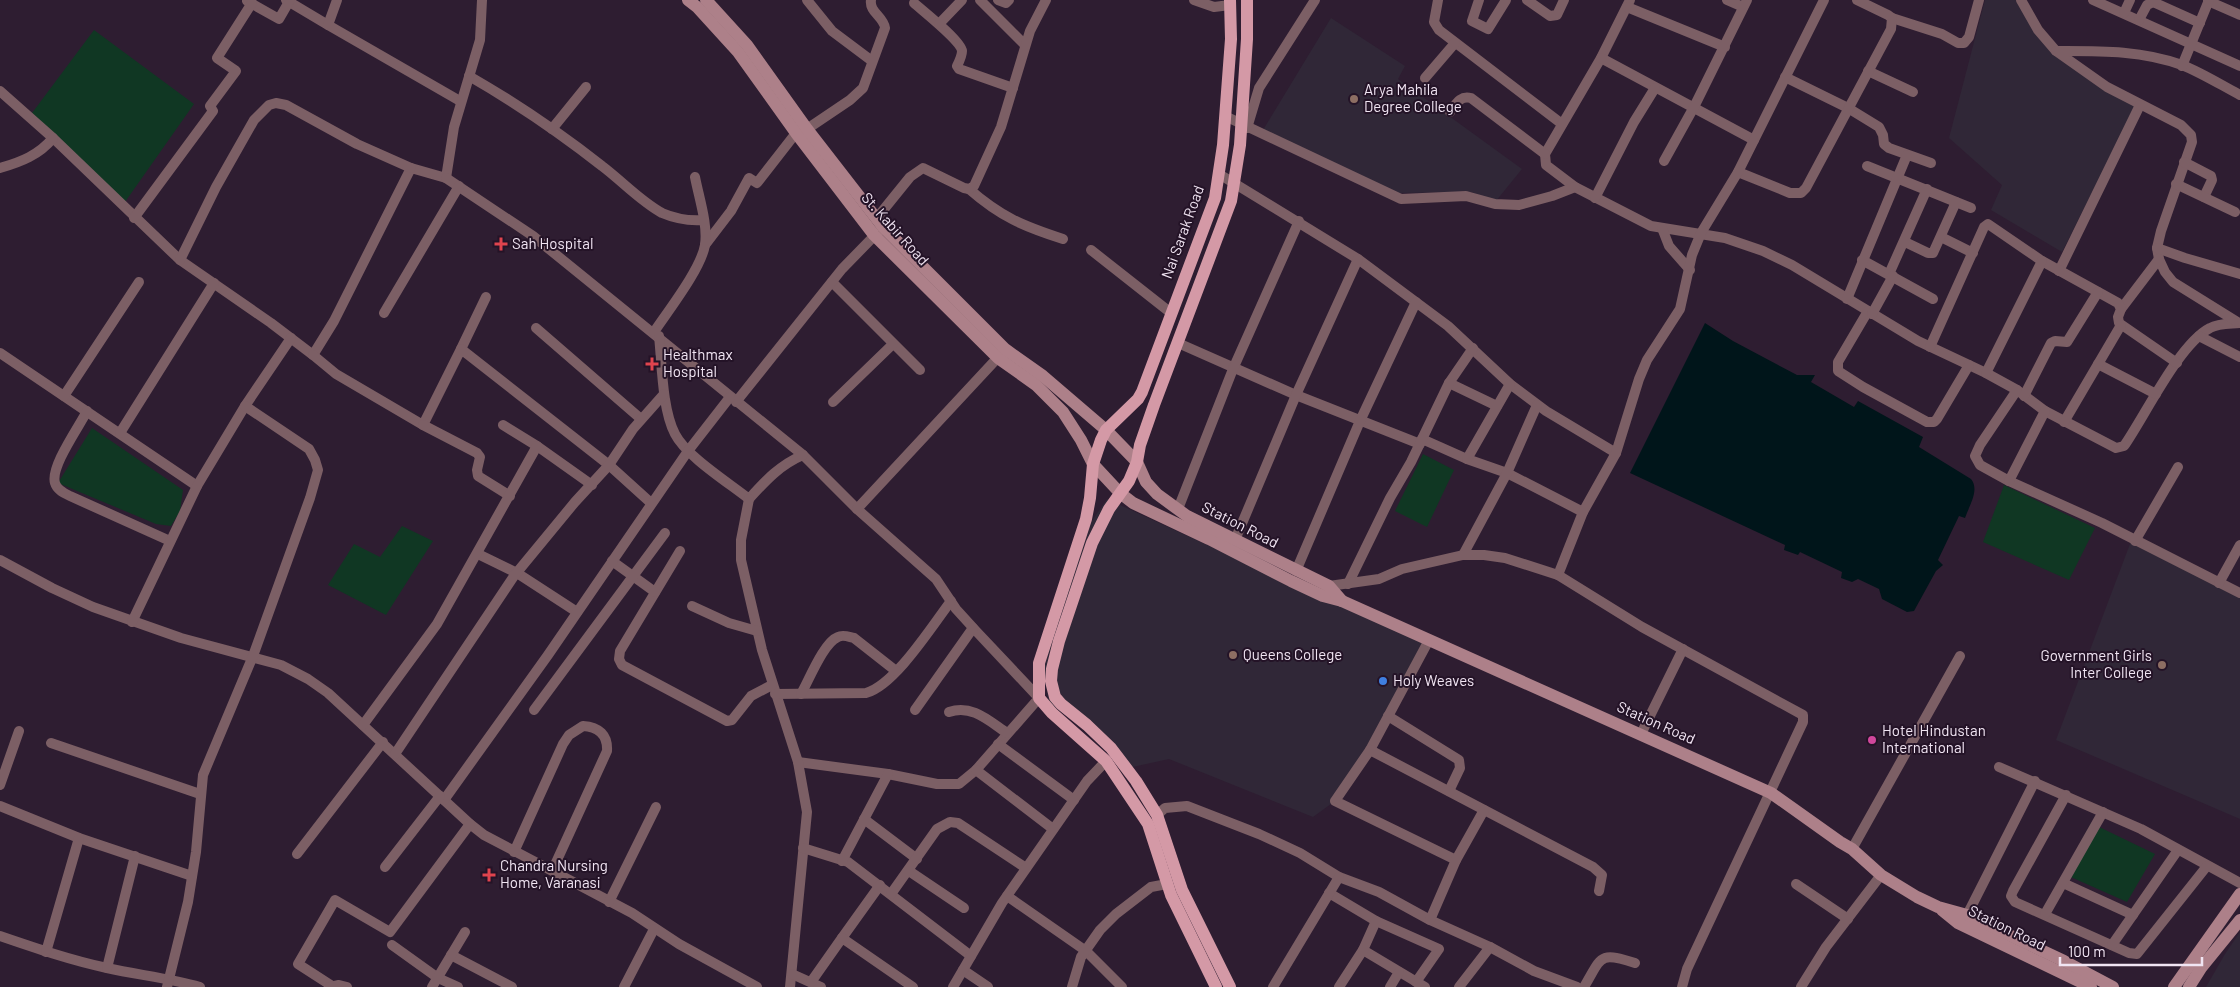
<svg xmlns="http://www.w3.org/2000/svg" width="2240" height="987" viewBox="0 0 2240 987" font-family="Barlow,sans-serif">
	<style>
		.education { fill: #302737 }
		.green { fill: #103723 }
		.water { fill: #00151a }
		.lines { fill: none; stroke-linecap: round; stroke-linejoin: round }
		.street { stroke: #7c5f65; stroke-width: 10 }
		.secondary { stroke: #ad8089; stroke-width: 12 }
		.primary { stroke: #d499a6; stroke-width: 12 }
		.education-dot { fill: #8d6e63; stroke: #241327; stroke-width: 2 }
		.health-dot { fill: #e0444e; stroke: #241327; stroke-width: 2 }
		.shop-dot { fill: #3f7fe0; stroke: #241327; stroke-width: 2 }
		.hotel-dot { fill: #d1479c; stroke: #241327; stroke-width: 2 }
		.labels { text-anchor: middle; stroke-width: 4; stroke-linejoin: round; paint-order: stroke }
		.poi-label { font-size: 15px; fill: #f1e5f3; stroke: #241327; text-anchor: start }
		.street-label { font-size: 15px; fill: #f1e5f3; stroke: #241327 }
	</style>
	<rect width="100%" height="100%" fill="#2e1d31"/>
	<g class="education">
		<polygon points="1985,0 2026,0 2035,23 2060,48 2099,82 2138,102 2062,252 1991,210 2002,185 1949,138"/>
		<polygon points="1331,18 1405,66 1398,79 1522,169 1496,201 1471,192 1396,193 1263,130"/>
		<polygon points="1107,499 1290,583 1429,640 1335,801 1313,817 1169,759 1128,768 1082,727 1049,703 1043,670 1078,541"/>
		<polygon points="2133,536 2240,589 2240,819 2056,740"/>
		<polygon points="2240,932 2240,987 2206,987 2225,954"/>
	</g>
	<g class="green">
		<polygon points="94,30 194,104 125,202 32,113"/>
		<polygon points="92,428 183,490 180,511 171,526 156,524 58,483"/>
		<polygon points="1423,454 1454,470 1427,527 1395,511"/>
		<polygon points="2004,485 2095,528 2069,580 1983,542"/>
		<polygon points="402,526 433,541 386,615 328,585 354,544 380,557"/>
		<polygon points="2091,823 2155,854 2127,902 2064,874"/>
	</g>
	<path class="water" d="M 1705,323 L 1733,341 L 1797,375 L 1815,375 L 1811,382 L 1854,407 L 1858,401 L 1923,437 L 1919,447 L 1971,479 C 1980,490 1969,506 1965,518 L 1959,516 L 1938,560 L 1943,565 L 1936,571 L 1914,611 L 1907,612 L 1882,599 L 1879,589 L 1858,579 L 1852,582 L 1841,578 L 1842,572 L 1800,552 L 1798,555 L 1784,550 L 1785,545 L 1630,473 Z"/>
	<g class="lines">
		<g class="street">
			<polyline points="286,0 328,25"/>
			<polyline points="337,0 328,25 460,101"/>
			<polyline points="807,0 832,31 872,61"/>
			<polyline points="980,0 1025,45"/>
			<polyline points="998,0 1006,3 1009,0"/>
			<polyline points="1194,0 1214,7 1230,5"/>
			<polyline points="1438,0 1434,22 1439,30 1562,124"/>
			<polyline points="1479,0 1472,21 1488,29 1506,0"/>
			<polyline points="1527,0 1550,16 1557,15 1564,0"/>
			<path d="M 1630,0 L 1601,58 L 1545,154 L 1546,165 L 1575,187 L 1651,226 L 1725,238 L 1763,251 L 1792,265 L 1918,341 L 1986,373 L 2017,390 L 2045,411 L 2116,448 L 2124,446 C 2145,416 2179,344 2210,328 C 2219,323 2230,324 2240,323"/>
			<polyline points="1727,0 1743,7"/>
			<polyline points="2021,0 2038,30 2056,51 2107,87 2181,125 2191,135 2192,142 2161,231 2157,248 2159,259 2165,272 2173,282 2239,323"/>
			<polyline points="2093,0 2240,66"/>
			<polyline points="247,1 279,19 290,0"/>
			<polyline points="2208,1 2240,15"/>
			<path d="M 914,3 C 923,11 961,41 962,51 C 962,56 959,62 957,66 L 959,69 L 1013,88"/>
			<polyline points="1627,7 1725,47"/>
			<polyline points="2124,13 2130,0"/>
			<polyline points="1892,18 1942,34 1958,43 1964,43 1969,37 1979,0"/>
			<polyline points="2139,20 2147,5 2153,2 2200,23"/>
			<polyline points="939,24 962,0"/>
			<path d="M 2056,51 C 2099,51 2141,50 2182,65 C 2202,73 2221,85 2240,95"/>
			<polyline points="1601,58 1754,140"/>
			<polyline points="2182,66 2209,0"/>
			<polyline points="1868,71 1913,92"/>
			<path d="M 469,76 C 516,103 560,133 602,166 C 622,181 640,201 662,213 C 676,219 688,221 703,220"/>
			<polyline points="1785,77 1848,108 1879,127 1883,135 1884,144 1889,148 1931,163"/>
			<polyline points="1425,78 1455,43"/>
			<polyline points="0,91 53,138 180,260 271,323 313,355 334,321 411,168 446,178 454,127 480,40 482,0"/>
			<path d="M 1450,112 C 1456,104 1460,95 1471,98 L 1545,154"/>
			<polyline points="1225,116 1401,199 1466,196 1495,204 1519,205 1552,196 1575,187"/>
			<polyline points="1247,128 1259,88 1315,0"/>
			<polyline points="552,129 586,87"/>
			<path d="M 807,129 L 850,100 L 863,88 L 885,28 C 884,17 869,12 871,0"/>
			<polyline points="1664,161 1694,107 1747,0"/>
			<polyline points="2184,162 2211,176 2212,180 2204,197"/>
			<polyline points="1867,166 1971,208"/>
			<path d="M 0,168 C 21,162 39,155 53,138"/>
			<polyline points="1738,172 1790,193 1801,193 1806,188 1891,29 1892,18 1888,15 1857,0"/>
			<polyline points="1219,174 1358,259 1448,326 1510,384 1546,411 1616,453"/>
			<polyline points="446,178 533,236 803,455 857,509 936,579 956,609 976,631 1039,698 976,770 959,784 937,784 888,774 798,762"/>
			<polyline points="2176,184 2235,212"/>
			<path d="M 969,189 C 1001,217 1023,226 1063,239"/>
			<polyline points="1595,198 1634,122 1655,88"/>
			<polyline points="134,218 213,111 210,106 236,71 217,58 252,3"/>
			<polyline points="876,219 910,177 923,168 964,188 969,189 974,186 1001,127 1030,31 1046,0"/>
			<polyline points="1662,228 1669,246 1690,270"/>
			<polyline points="1941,237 1973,253"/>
			<polyline points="1905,242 1928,253 1933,253 1956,202"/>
			<polyline points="705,245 731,211 749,178 757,183 796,133"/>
			<polyline points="2157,248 2185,258 2240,274"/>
			<polyline points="1091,250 1171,313"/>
			<polyline points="180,260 216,187 254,120 269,105 276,103 286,105 357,144 411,168"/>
			<polyline points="1862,260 1933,299"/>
			<polyline points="2059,271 2140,105"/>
			<polyline points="1889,274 1927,189"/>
			<polyline points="832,282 920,370"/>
			<polyline points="1847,299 1907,155"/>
			<polyline points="2121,309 2159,259"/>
			<polyline points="1868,311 1838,362 1838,371 1863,387 1927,422 1934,422 1937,419 1969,365"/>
			<polyline points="384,313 459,186"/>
			<polyline points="1872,314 1893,276"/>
			<polyline points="536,328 641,419"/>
			<path d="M 654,332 C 668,311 701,269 705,245 C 708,224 699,198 695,177"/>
			<path d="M 659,336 C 662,364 662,409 675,434 C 686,456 729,483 749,499 C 766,480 780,465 803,455"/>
			<polyline points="2199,336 2240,357"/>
			<polyline points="1178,343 1296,395 1420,444"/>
			<polyline points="1930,347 1984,227 1988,224 2042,261 2118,303 2121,309 2118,317 2119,323 2177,363"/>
			<polyline points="461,349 486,297"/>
			<polyline points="0,353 197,486"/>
			<polyline points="313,355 336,374 423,425 461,349 609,465 651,503"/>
			<polyline points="2098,364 2156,394"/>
			<polyline points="1986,373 2042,261"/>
			<polyline points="1449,383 1497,406"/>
			<polyline points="2017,390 1980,445 1975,456 1980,465 2009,481 2102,523 2240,593"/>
			<polyline points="64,396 139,282"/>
			<polyline points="2024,396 2051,343 2055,341 2067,342 2098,292"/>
			<polyline points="736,402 842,269 880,230"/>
			<polyline points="833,402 893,344"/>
			<path d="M 87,411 C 79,427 50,467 55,483 C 57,490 64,493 70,496 L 170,541"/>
			<polyline points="2064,422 2121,325"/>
			<polyline points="423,425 477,453 480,457 477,470 478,476 510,496"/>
			<polyline points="503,425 537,446"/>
			<polyline points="120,433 214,283"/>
			<polyline points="1422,439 1467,459 1507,473 1583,512"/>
			<polyline points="1467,459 1510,384"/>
			<polyline points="2009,481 2045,411"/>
			<polyline points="749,499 741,540 741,560 762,650 798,762 807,812 790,987"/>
			<polyline points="857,509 1003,352"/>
			<polyline points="1178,509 1233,369 1299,221"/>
			<polyline points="1235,540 1296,395 1358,259"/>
			<polyline points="2135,541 2178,467"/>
			<polyline points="680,551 620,651 619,659 622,665 727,721 732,720 751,696 772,685"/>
			<polyline points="478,554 517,573 577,612"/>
			<polyline points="1463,555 1507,473 1537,405"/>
			<polyline points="0,560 52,588 93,607 181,638 281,665 308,679 328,693 470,824 484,835 632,913 679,944 757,987"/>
			<polyline points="612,561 655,592"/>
			<polyline points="1296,571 1360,421 1416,302"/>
			<polyline points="1558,575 1583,512 1616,453 1639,379 1647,360 1680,309 1692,255 1701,233 1738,172 1824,0"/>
			<polyline points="2219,583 2240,545"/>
			<polyline points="1348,584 1390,498 1411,462 1449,383 1473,348"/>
			<polyline points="1326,591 1329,586 1379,579 1402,569 1463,555 1484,555 1505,558 1558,575 1642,627 1803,715 1803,722 1687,969 1682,987"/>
			<polyline points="692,606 729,623 757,631"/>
			<polyline points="132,622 197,486 245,406 291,338"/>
			<path d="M 775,694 L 866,693 C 895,685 932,626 951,601"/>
			<path d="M 801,694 C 809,680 824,642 838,637 C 843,634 849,637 854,638 L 896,671"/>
			<polyline points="534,710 665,533"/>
			<polyline points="915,710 973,628"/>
			<path d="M 949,712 C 972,704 989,721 1007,733"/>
			<polyline points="1388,716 1459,760 1460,768 1449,791"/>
			<polyline points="363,725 437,624 537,446 592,485"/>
			<polyline points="1641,734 1683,649"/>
			<polyline points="51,743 200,794"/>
			<polyline points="998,744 1074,800"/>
			<polyline points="1370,750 1429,640"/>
			<polyline points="395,754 514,576 575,502 609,465 633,429 664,394"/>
			<polyline points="1999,767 2141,829 2240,883"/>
			<polyline points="976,770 1053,829"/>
			<polyline points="0,785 19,731"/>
			<polyline points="2066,795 2013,891 2011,896 2015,902 2129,953 2137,954 2207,866"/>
			<polyline points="444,800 548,655 688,451 730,397"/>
			<polyline points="0,806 79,838 192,876"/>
			<polyline points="1157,815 1165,808 1187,806 1259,834 1300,853 1339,877 1379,892 1430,920 1490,947 1534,971 1577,987"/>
			<polyline points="864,819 917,859"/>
			<polyline points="803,848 848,862 971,956"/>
			<polyline points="1852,849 1960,656"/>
			<path d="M 514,852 L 563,744 L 569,735 L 583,726 C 599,727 608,735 607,751 L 553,869"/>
			<polyline points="297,854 383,742"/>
			<polyline points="1456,860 1335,801 1370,750 1593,867 1602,875 1599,891"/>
			<polyline points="842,861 888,774"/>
			<polyline points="385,867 440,796"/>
			<polyline points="909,871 964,908"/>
			<polyline points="2063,883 2133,915"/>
			<polyline points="1796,884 1848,919"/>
			<polyline points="1329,893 1376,921 1439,949 1416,982"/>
			<polyline points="891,894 937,829 950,822 958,823 1026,868"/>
			<polyline points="1007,896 1086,951 1122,987"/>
			<polyline points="609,902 656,807"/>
			<polyline points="2045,914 2103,812"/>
			<polyline points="1430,920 1456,860 1484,810"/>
			<polyline points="1964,921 2035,781"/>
			<path d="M 0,936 C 35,948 70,960 107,968 C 138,975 169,978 200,987"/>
			<polyline points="842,938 880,885"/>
			<polyline points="392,945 438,978 458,987"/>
			<polyline points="2112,945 2178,850"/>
			<polyline points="1363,950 1425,987"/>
			<polyline points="46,952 79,838"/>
			<polyline points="451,955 512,987"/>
			<polyline points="107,968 135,856"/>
			<polyline points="963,970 988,987"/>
			<polyline points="792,974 821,987"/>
			<polyline points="811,982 842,938 913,987"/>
			<polyline points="332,986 298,964 335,900 390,932 470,824"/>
			<polyline points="167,987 188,902 196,852 203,775 253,656 310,498 318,470 315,460 309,449 245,406"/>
			<polyline points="330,987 339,985 347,987"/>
			<polyline points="432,987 465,932"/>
			<polyline points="624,987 654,929"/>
			<polyline points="953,987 1002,903 1087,781 1106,761"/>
			<polyline points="1072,987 1081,957 1100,930 1116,914 1151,887 1167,884"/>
			<polyline points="1273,987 1339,877"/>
			<polyline points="1339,987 1363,950 1376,921"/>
			<polyline points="1390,987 1399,972"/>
			<polyline points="1459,987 1490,947"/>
			<path d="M 1584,987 C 1602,957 1598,951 1635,963"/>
			<polyline points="1801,987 1826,947 1881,875"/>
		</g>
		<g class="secondary">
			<polyline points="688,0 697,7 738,52 796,133 874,235 998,358 1036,385 1063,412 1081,440 1093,464 1120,493 1133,503 1209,539 1291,581 1323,596 1342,601 1771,793 1840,842 1852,849 1881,875 1917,897 1938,907 1967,915 2064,961 2113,987"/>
			<polyline points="706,0 747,45 807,129 883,227 1005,349 1043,376 1106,430 1137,462 1146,482 1157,494 1187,516 1329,586 1342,601"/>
			<polyline points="1942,910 1958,923 2091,987"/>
			<polyline points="2174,987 2240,894"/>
			<polyline points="2189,987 2201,968 2240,920"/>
		</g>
		<g class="primary">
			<polyline points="1216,987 1171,895 1148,824 1106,761 1052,713 1039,698 1039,663 1086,519 1090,498 1093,464 1101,440 1106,430 1138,399 1142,392 1215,198 1223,145 1231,39 1230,0"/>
			<polyline points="1230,987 1182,890 1157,815 1136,781 1111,748 1087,725 1061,704 1055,697 1051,681 1052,669 1059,641 1092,543 1109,509 1129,481 1137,462 1140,445 1154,405 1231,201 1240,145 1247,39 1247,0"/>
		</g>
	</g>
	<g class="education-dot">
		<circle cx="1354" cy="99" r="5"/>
		<circle cx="1233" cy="655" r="5"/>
		<circle cx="2162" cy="665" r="5"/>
	</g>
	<g class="health-dot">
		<path d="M498.5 236.5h5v5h5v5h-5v5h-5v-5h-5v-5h5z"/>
		<path d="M649.5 356.5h5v5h5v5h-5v5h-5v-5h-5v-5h5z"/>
		<path d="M486.5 867.5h5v5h5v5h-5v5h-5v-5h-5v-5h5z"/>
	</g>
	<circle class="shop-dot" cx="1383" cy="681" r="5"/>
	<circle class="hotel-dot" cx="1872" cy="740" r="5"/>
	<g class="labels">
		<g class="poi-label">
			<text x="1364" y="95">Arya Mahila<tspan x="1364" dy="17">Degree College</tspan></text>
			<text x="512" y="249">Sah Hospital</text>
			<text x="663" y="360">Healthmax<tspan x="663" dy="17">Hospital</tspan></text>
			<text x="1243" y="660">Queens College</text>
			<text x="2152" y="661" text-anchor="end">Government Girls<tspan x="2152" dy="17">Inter College</tspan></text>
			<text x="1393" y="686">Holy Weaves</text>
			<text x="1882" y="736">Hotel Hindustan<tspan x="1882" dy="17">International</tspan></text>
			<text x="500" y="871">Chandra Nursing<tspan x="500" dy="17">Home, Varanasi</tspan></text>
		</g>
		<g class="street-label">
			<text transform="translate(895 229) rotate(48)" y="5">St. Kabir Road</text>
			<text transform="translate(1183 232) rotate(-70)" y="5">Nai Sarak Road</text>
			<text transform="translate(1240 525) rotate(27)" y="5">Station Road</text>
			<text transform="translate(1656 723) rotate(24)" y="5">Station Road</text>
			<text transform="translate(2007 928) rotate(26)" y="5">Station Road</text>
		</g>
	</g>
	<path d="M2060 957v8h142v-8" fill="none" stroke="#f1e5f3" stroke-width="2.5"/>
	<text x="2068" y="957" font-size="15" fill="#f1e5f3" stroke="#241327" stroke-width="4" paint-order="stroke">100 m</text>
</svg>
